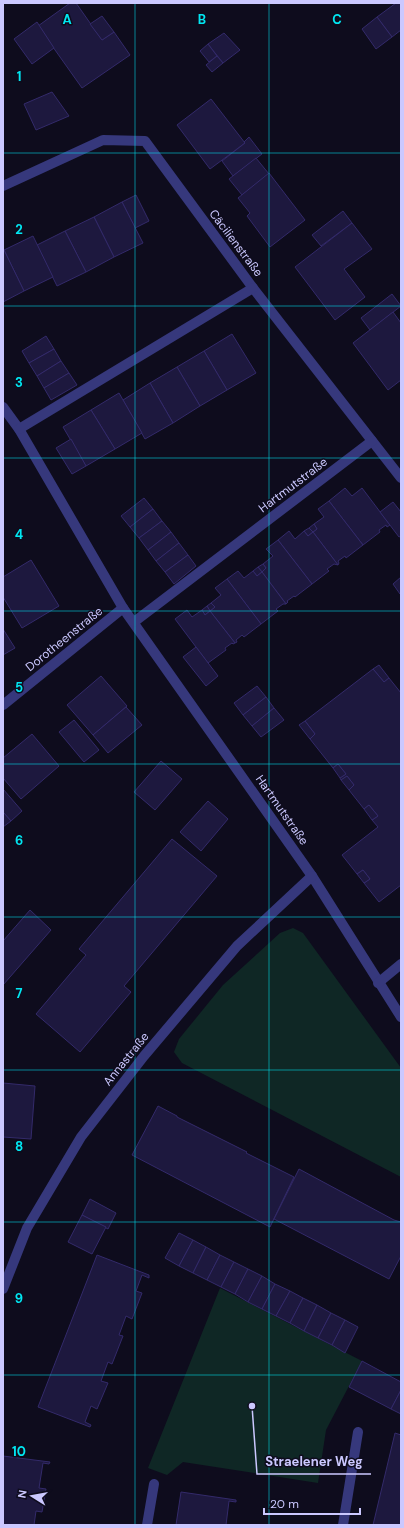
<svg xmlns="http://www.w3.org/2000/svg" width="404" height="1528" viewBox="0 0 404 1528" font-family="'DM Sans',sans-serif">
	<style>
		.green { fill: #0f2725 }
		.building { fill: #1d183e; stroke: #332a6a }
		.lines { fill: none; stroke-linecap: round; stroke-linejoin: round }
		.street { stroke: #36387c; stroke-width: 10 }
		.grid { fill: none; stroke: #01e7f2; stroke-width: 1; stroke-opacity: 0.55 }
		.labels { text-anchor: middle; stroke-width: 3; stroke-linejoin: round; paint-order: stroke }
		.street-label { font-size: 12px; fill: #cbc8ff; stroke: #0e0c1d }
		.grid-label { font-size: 13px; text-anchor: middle; font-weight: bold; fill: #01e7f2; stroke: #0e0c1d; stroke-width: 3; stroke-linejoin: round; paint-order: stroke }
		.leader { fill: none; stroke: #cbc8ff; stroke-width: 1.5 }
		.callout-dot { fill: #cbc8ff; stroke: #0e0c1d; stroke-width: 1.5 }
		.callout-label { font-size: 13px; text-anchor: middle; font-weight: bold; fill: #cbc8ff; stroke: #0e0c1d; stroke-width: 3; stroke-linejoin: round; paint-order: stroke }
	</style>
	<rect width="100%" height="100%" fill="#0e0c1d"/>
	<g class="green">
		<polygon points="293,928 303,933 401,1068 401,1177 182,1063 174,1052 179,1039 223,985 280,933"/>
		<polygon points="220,1288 362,1361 326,1430 318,1483 183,1462 167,1475 148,1468"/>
	</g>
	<g class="building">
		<polygon points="70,3 76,3 102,40 114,32 130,55 82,88 38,26"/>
		<polygon points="396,3 401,3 401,30 392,37 377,17"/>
		<polygon points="102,16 114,32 102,40 90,24"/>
		<polygon points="377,17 392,37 376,49 362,29"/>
		<polygon points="37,22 54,48 32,64 14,39"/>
		<polygon points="224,33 240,50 223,63 208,44"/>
		<polygon points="208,44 217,56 209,62 200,51"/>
		<polygon points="217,56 223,63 212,72 206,65"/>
		<polygon points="52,92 69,116 36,130 24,104"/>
		<polygon points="211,99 245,143 210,169 177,125"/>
		<polygon points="249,137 262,154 233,176 222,161 245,143 244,142"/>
		<polygon points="256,158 269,174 242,195 229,179"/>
		<polygon points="269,173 305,220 270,247 247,216 250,213 238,198"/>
		<polygon points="136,195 149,221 135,228 122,202"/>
		<polygon points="122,202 143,243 114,257 94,217"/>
		<polygon points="343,211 352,223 321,246 312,235"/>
		<polygon points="94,217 114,257 86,272 65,231"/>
		<polygon points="352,223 372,249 344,269 365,297 335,320 295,267"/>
		<polygon points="65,231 86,272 57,286 37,245"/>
		<polygon points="33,236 53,277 24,291 4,250"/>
		<polygon points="4,250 24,291 3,302 3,251"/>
		<polygon points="392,294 401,306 370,330 361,318"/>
		<polygon points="393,312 401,323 401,380 388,390 353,343"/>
		<polygon points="232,334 256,373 227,390 204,351"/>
		<polygon points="46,336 54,349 29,363 22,351"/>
		<polygon points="54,349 61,361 37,376 29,363"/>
		<polygon points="204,351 227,390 200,406 177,367"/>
		<polygon points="61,361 69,373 44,388 37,376"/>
		<polygon points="177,367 200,406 173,423 150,383"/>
		<polygon points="69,373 77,385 51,400 44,388"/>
		<polygon points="150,383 173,423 145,439 123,400"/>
		<polygon points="119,393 142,433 115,449 91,410"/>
		<polygon points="91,410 115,449 86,466 63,427"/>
		<polygon points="71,439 86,466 72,474 56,448"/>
		<polygon points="345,488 352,496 362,488 390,525 387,527 386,525 379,530 380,532 363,545 329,501"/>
		<polygon points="144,498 153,509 130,527 121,516"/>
		<polygon points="329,501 363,545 346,558 345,556 338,561 339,563 338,565 313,532 317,529 314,524 324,517 318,509"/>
		<polygon points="393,502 401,512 401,536 399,537 380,512"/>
		<polygon points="153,509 162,521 139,538 130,527"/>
		<polygon points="162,521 171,532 148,550 139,538"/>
		<polygon points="314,524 317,529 313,532 309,528"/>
		<polygon points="309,528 313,532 308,536 304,531"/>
		<polygon points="289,531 295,539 304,531 308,536 313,532 338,565 334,564 327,569 329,571 312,584 278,540"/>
		<polygon points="171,532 179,543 156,561 148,550"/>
		<polygon points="278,540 312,584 295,597 294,596 287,601 288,602 286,604 262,572 266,568 263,564 273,556 266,549"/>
		<polygon points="179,543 188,555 165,572 156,561"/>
		<polygon points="188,555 196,566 174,584 165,572"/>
		<polygon points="31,560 59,606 22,628 3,597 3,577"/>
		<polygon points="263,564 266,568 262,572 258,567"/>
		<polygon points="258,567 262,572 257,576 253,571"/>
		<polygon points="238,571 244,578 253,571 257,576 262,572 286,604 283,604 276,609 278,611 261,624 227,579"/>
		<polygon points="401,577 401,593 400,594 393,584"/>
		<polygon points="227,579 261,624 244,637 242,635 236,640 237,642 235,643 210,611 215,607 211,603 221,595 215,588"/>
		<polygon points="211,603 215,607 210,611 207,606"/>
		<polygon points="207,606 210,611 205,615 202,610"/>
		<polygon points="187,610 192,617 202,610 205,615 210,611 235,643 233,644 232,643 225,648 226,650 208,663 175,619"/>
		<polygon points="3,629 15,648 3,655"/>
		<polygon points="196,647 218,676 206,686 183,657"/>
		<polygon points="379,665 389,678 384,682 373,669"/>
		<polygon points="373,669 384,682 389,678 401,693 401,885 379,902 364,883 370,879 363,870 357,874 342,855 378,827 372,820 378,816 369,805 364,809 349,790 354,785 347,776 341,780 340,778 346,774 338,764 333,768 310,739 315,734 305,721"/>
		<polygon points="101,676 127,706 93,735 67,705"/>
		<polygon points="257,686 266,697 243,715 234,703"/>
		<polygon points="266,697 274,708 252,726 243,715"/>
		<polygon points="126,707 142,725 108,753 93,735"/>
		<polygon points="274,708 284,720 261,737 252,726"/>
		<polygon points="74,720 99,750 84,762 59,732"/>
		<polygon points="305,721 315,734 310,739 299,725"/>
		<polygon points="32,734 59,766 21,799 3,778 3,758"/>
		<polygon points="161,761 182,779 155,810 134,792"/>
		<polygon points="338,764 346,774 340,778 333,768"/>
		<polygon points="347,776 354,785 349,790 341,780"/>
		<polygon points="3,789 22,811 11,821 3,812"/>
		<polygon points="208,801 228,819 201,851 180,832"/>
		<polygon points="369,805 378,816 372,820 364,809"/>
		<polygon points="3,812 11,821 3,827"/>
		<polygon points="172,839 217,876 124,986 131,992 80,1052 36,1014 86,955 79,949"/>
		<polygon points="363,870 370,879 364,883 357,874"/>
		<polygon points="30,910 51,930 3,985 3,941"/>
		<polygon points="3,1083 35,1086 31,1139 3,1137"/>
		<polygon points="158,1106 177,1116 177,1117 247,1152 246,1153 294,1177 270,1227 132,1155"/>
		<polygon points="299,1169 394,1220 401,1222 401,1256 389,1279 274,1219"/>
		<polygon points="90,1199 116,1213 108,1229 82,1215"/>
		<polygon points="82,1215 106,1227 92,1254 68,1242"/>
		<polygon points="179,1233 193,1240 179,1266 165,1258"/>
		<polygon points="193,1240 206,1247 193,1273 179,1266"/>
		<polygon points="206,1247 220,1255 207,1280 193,1273"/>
		<polygon points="97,1255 149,1275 149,1278 142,1275 136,1291 142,1293 132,1319 126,1316 119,1335 123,1336 112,1364 108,1362 101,1381 108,1383 97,1409 91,1406 85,1422 91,1425 90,1427 38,1407"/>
		<polygon points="220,1255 234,1262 221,1287 207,1280"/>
		<polygon points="234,1262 248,1269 235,1294 221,1287"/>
		<polygon points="248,1269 262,1276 248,1302 235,1294"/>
		<polygon points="262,1276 275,1284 262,1309 248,1302"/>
		<polygon points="275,1284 290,1291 276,1316 262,1309"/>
		<polygon points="290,1291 303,1298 290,1323 276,1316"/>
		<polygon points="303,1298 317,1305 304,1331 290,1323"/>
		<polygon points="317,1305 331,1313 318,1338 304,1331"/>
		<polygon points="331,1313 345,1320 332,1345 318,1338"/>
		<polygon points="345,1320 358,1327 345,1353 332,1345"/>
		<polygon points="362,1361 401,1382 401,1390 391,1409 349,1387"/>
		<polygon points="401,1390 401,1414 391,1409"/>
		<polygon points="395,1433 401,1435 401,1525 373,1525"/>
		<polygon points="3,1456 50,1462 49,1464 43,1463 39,1488 46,1489 42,1512 36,1511 34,1525 3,1525"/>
		<polygon points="181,1492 236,1500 236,1502 229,1501 226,1525 176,1525"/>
	</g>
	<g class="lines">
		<g class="street">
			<polyline points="3,186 103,140 145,141 253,288 401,478"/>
			<polyline points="3,407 19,429 123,608 312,876 401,1017"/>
			<polyline points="19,429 253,288"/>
			<polyline points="134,622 372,441"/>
			<polyline points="3,705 123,608"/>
			<polyline points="378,983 401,964"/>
			<polyline points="3,1289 27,1228 81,1137 144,1056 237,946 312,876"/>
			<polyline points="147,1525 154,1484"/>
			<polyline points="343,1525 358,1432"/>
		</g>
	</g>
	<path class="grid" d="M 135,3 L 135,1525M 269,3 L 269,1525M 3,153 L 401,153M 3,306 L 401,306M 3,458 L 401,458M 3,611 L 401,611M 3,764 L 401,764M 3,917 L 401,917M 3,1070 L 401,1070M 3,1222 L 401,1222M 3,1375 L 401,1375"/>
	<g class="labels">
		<g class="street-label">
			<text transform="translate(236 243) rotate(53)" y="4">Cäcilienstraße</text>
			<text transform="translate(293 485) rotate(-37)" y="4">Hartmutstraße</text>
			<text transform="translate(64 639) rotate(-39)" y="4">Dorotheenstraße</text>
			<text transform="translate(282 810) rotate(55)" y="4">Hartmutstraße</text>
			<text transform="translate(126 1059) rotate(-51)" y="4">Annastraße</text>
		</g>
	</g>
	<g class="grid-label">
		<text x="67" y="24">A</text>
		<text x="202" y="24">B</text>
		<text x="337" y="24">C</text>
		<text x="19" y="81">1</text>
		<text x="19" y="234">2</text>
		<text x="19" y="387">3</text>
		<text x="19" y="539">4</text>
		<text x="19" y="692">5</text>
		<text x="19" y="845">6</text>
		<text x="19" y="998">7</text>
		<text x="19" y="1151">8</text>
		<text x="19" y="1303">9</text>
		<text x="19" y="1456">10</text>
	</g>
	<path class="leader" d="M252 1406L257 1474H371"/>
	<circle class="callout-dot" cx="252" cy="1406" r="4"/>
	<g class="callout-label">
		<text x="314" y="1466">Straelener Weg</text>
	</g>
	<rect width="404" height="1528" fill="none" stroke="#cbc8ff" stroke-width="8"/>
	<g transform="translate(32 1496) rotate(281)" stroke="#0e0c1d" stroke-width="3" paint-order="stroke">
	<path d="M0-3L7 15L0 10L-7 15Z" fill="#cbc8ff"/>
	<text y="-6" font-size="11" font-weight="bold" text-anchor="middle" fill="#cbc8ff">N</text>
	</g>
	<path d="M264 1508v6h96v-6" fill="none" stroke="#cbc8ff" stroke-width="2"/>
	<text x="270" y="1508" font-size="12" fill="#cbc8ff" stroke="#0e0c1d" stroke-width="3" paint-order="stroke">20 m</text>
</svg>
